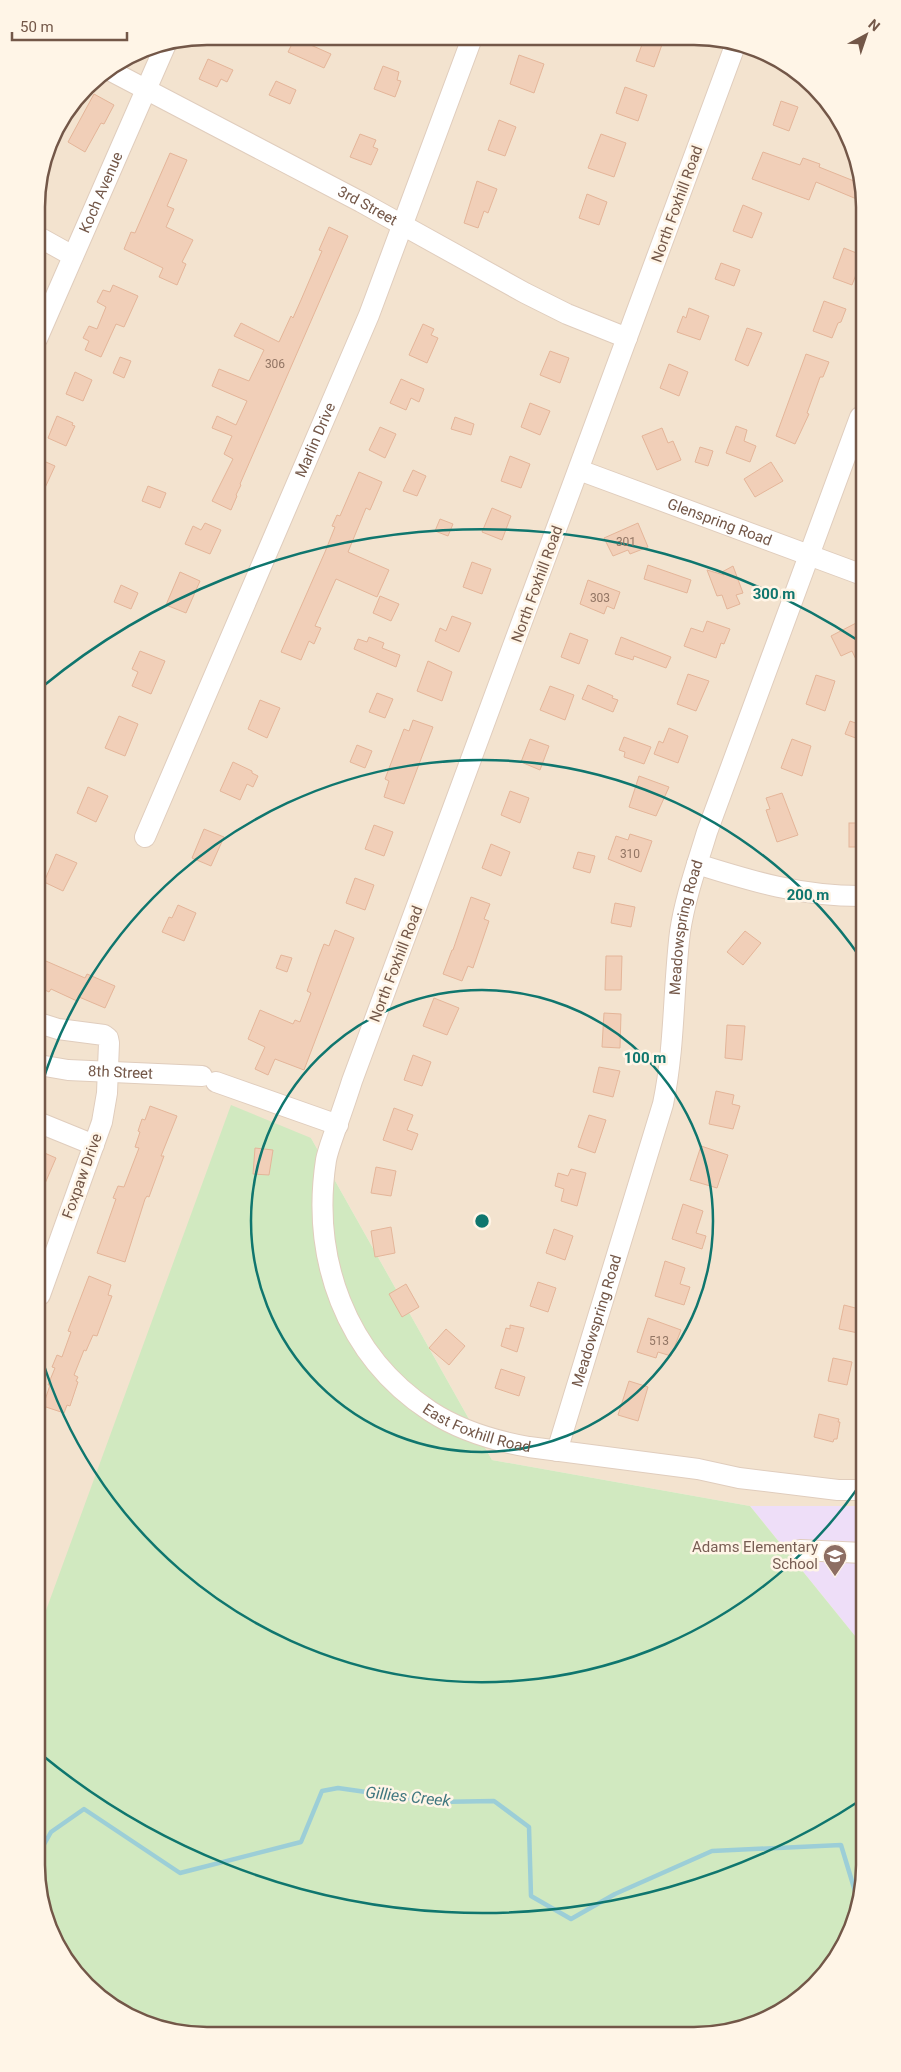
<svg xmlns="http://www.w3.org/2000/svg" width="901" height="2072" viewBox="0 0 901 2072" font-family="Roboto,sans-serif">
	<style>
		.residential { fill: #f3e3cf }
		.education { fill: #eedef8 }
		.green { fill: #d1e9c0 }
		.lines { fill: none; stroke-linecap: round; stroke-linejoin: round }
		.stream { stroke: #9cced7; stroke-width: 4.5 }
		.building { fill: #f1cfb8; stroke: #e4b599 }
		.minor-casing { stroke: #e0cdbd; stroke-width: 22 }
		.minor { stroke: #fff; stroke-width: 20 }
		.ring { fill: none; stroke: #0f766e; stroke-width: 2.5 }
		.labels { text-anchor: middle; stroke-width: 5; stroke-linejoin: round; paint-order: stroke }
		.number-label { font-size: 12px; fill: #927564 }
		.street-label { font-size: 15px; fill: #735748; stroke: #fff5e7 }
		.education-label { font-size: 15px; fill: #785e54; stroke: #fff5e7; text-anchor: end }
		.water-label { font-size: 16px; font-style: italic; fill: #3f767f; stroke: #fff5e7 }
		.rim { fill: none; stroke: #735748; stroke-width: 2.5 }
		.centre { fill: #0f766e; stroke: #fff5e7; stroke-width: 2.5 }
		.ring-label { font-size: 15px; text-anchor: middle; font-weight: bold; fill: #0f766e; stroke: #fff5e7; stroke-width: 5; stroke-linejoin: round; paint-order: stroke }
	</style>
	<rect width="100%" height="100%" fill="#fcf1e1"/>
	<polygon class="residential" points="207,36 727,39 770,54 814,86 859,163 863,1502 858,1506 750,1506 492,1460 311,1138 41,1624 37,196 54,132 94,79 142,49"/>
	<polygon class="education" points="863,1502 864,1647 750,1506 858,1506"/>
	<polygon class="green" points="231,1105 311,1138 492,1460 750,1506 864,1647 864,1876 852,1930 823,1977 780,2013 738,2030 174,2033 131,2018 87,1986 42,1909 41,1624"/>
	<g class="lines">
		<polyline class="stream" points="42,1848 51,1832 84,1809 180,1873 301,1842 322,1791 338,1788 436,1802 494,1801 529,1827 531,1896 571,1919 615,1894 712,1851 841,1845 858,1901"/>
	</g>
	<g class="building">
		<polygon points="295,38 331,54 324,68 288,52"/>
		<polygon points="644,39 664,39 654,67 636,61"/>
		<polygon points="519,55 544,64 534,93 510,84"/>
		<polygon points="208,59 233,70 227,82 221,79 217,87 199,79"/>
		<polygon points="383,66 399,72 397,80 401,81 395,97 374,89"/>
		<polygon points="276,81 296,90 290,104 269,95"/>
		<polygon points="625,87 647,95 638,121 616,113"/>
		<polygon points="94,94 114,105 104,124 101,123 85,152 68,142"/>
		<polygon points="781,101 798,107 789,131 773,125"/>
		<polygon points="499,120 516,127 505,156 488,150"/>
		<polygon points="360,134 376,140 373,147 378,149 371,165 350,157"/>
		<polygon points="601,134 626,143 614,177 588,168"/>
		<polygon points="763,152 800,165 803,158 820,164 819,167 859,183 859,200 816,182 809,200 752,179"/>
		<polygon points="170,153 187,160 167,206 174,209 166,227 193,240 182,262 186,264 177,285 159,277 163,268 124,249 131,232 135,233"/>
		<polygon points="477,181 497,189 488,213 484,211 478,228 464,223"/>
		<polygon points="587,194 607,202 599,225 579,218"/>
		<polygon points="743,205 762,213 752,238 733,231"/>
		<polygon points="329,227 348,236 240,484 241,485 236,495 237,496 231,510 212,501 233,459 224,454 232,436 212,428 217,416 236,425 247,401 212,386 219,369 249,381 264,350 234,336 241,323 279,342 291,316 293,318 301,300 322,251 319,250"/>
		<polygon points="844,248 859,254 859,267 852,285 833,278"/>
		<polygon points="721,263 740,270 734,286 715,279"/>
		<polygon points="113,285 138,296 124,327 116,324 101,357 85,350 89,341 83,338 89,326 97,329 106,307 97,302 103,290 110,292"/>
		<polygon points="824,301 846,309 841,322 838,323 832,338 813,331"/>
		<polygon points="689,308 709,316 700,340 677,332 683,316 686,318"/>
		<polygon points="423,324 434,329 431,335 438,338 427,363 409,355"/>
		<polygon points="747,328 762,333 748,366 735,360"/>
		<polygon points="550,351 569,358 560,383 540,375"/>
		<polygon points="806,354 829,362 823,377 820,377 807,413 809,414 795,444 776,436"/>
		<polygon points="120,357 131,361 124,378 113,373"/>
		<polygon points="669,364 688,372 679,396 660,388"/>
		<polygon points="75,372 92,380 83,401 66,394"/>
		<polygon points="401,379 424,389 419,402 411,398 406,410 390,403"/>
		<polygon points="530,403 550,411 540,435 521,427"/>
		<polygon points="57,416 73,423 72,425 75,426 66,446 48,438"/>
		<polygon points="455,417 474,424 471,435 451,429"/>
		<polygon points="736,426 747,430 744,441 756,446 750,462 726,453"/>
		<polygon points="380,427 396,434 385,458 369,450"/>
		<polygon points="662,428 668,443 673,441 681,460 657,470 642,436"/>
		<polygon points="700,447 713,451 708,466 695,462"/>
		<polygon points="510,456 530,464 521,488 501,481"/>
		<polygon points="37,458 55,466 38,503 38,474"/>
		<polygon points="771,462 783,481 755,497 744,479"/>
		<polygon points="413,470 426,476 417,496 403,491"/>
		<polygon points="359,472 382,482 370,510 366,508 348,552 389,570 377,597 336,579 315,626 321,628 314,644 309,641 301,660 281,652 325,552 335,527 332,526 337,515 340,516"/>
		<polygon points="148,486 166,493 160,508 142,501"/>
		<polygon points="492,508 511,516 502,540 482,532"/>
		<polygon points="440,519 453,524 448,536 435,531"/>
		<polygon points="205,523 221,530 210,554 185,544 193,526 201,530"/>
		<polygon points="638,523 648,547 630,554 628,550 613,556 604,538"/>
		<polygon points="472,562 491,569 482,594 463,587"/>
		<polygon points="648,565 691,580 687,593 644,579"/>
		<polygon points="733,566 743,593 736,595 740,604 727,609 722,595 717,596 707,570 724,575 722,572"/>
		<polygon points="180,572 200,581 186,613 166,605"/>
		<polygon points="588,580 620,592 614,609 607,606 604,614 580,604"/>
		<polygon points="121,585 138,593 131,609 114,602"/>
		<polygon points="380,596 399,604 391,621 373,613"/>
		<polygon points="452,616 471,623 459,652 435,641 440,628 446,631"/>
		<polygon points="707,621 730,629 724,644 721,643 716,658 684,646 691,628 703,632"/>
		<polygon points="860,621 860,635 861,670 852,651 841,656 831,636"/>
		<polygon points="570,633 588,640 579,664 561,657"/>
		<polygon points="369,637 384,643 382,648 400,655 396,667 354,649 358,639 367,642"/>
		<polygon points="621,637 671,657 666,668 634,656 633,660 615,654"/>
		<polygon points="140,651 165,661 151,694 132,686 138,672 132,669"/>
		<polygon points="428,661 452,672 442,701 417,691"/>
		<polygon points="688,674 709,681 696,711 677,704"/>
		<polygon points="816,675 835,681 825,711 806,704"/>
		<polygon points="588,685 613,696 612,698 618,700 613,712 582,699"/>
		<polygon points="550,686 574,695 565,720 540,710"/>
		<polygon points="377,693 393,699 385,718 369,712"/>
		<polygon points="260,700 280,708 267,738 248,729"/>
		<polygon points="119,716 138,724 125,756 105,748"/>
		<polygon points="413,720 433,727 404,804 384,797 389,781 385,779 404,729 409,731"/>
		<polygon points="850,721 861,725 861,740 845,734"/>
		<polygon points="669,728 688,736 678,763 654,754 659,741 663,743"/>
		<polygon points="624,737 651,747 644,764 624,757 625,752 619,750"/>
		<polygon points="530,739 549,746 540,770 521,762"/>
		<polygon points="792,739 811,746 802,776 781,768"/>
		<polygon points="357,745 372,751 365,768 350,762"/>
		<polygon points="233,762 252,771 252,773 258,776 253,787 247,784 240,800 220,791"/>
		<polygon points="639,776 669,787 656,816 629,807"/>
		<polygon points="88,787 108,796 96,822 77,813"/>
		<polygon points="510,791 529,798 520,823 501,815"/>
		<polygon points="782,793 798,835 777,842 766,810 770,809 766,798"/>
		<rect x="849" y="823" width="12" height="24"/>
		<polygon points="374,825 393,832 384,856 365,849"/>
		<polygon points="204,829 224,837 211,866 192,858"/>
		<polygon points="630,834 652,841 641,872 608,859 616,836 628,840"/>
		<polygon points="491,844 510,852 501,876 482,868"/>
		<polygon points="578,852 595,856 590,873 573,868"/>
		<polygon points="56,854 77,863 63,891 44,882"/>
		<polygon points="355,878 374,885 365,910 346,903"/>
		<polygon points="471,897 490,904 484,919 489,921 473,968 468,966 462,981 443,974 452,950 453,950"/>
		<polygon points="615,903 635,907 631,927 611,923"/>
		<polygon points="178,905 196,913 184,941 162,932 169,917 172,918"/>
		<polygon points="335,930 354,938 304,1070 275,1059 268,1075 255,1069 265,1047 248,1039 260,1010 293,1024 295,1020 300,1022 311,993 307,991 319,957 324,944 329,946"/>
		<polygon points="745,931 761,943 743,965 727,952"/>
		<polygon points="281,955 292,958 287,972 276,968"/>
		<polygon points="606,956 622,956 621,990 605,990"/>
		<polygon points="39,958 85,978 87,974 115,986 105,1008 79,997 77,1001 51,989 49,992 39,987"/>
		<polygon points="434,998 459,1008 447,1035 423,1026"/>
		<polygon points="604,1013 621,1014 620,1048 602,1047"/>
		<polygon points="727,1025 745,1026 742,1060 725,1058"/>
		<polygon points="413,1055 431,1062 422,1086 404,1080"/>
		<polygon points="599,1067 620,1071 613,1097 593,1092"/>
		<polygon points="716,1091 734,1095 732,1104 740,1106 733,1129 709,1124"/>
		<polygon points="150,1106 177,1116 161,1156 164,1156 149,1197 147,1196 145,1199 125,1262 97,1253 116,1199 113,1198 118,1186 124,1187 139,1148 135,1147 140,1132 138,1131 142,1119 145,1120"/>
		<polygon points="394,1108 413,1115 407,1130 418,1134 412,1150 383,1140"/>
		<polygon points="589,1115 606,1120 595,1153 578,1147"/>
		<polygon points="701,1146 728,1155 717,1188 690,1180"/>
		<polygon points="255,1148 273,1150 269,1175 253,1174"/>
		<polygon points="40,1151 56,1158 40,1195"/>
		<polygon points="376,1167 396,1171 391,1196 371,1193"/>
		<polygon points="571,1169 586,1173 577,1206 561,1201 564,1189 555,1186 558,1173 568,1176"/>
		<polygon points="683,1204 703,1211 696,1233 706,1236 702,1249 672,1239"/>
		<polygon points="391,1227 395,1253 375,1257 371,1231"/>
		<polygon points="554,1229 573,1236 565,1260 546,1253"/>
		<polygon points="665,1261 685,1268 680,1284 690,1287 684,1305 655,1296"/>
		<polygon points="89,1276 111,1285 108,1295 112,1296 97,1336 93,1335 86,1351 84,1350 74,1375 78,1377 76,1381 78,1382 70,1406 67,1405 64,1413 43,1406 50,1385 48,1385 55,1368 52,1367 57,1355 62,1357 71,1332 68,1331"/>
		<polygon points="538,1282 556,1288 548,1312 530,1306"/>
		<polygon points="406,1284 419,1307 402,1317 389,1294"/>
		<polygon points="844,1305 863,1310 858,1333 839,1329"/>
		<polygon points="648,1318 681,1330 671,1356 658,1352 656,1358 637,1352"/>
		<polygon points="510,1325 524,1328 517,1352 501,1346 506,1328 510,1329"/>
		<polygon points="446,1329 465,1346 449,1365 429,1348"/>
		<polygon points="833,1358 852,1362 847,1385 828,1381"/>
		<polygon points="501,1369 525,1377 519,1396 495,1388"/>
		<polygon points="629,1381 648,1387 638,1421 618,1415"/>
		<polygon points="819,1414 839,1419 838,1422 840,1422 837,1439 834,1439 833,1442 814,1437"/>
	</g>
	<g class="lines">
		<g class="minor-casing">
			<g id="minor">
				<path id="s1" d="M 736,43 L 352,1081 C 347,1097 341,1114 335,1131 C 332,1140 328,1150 326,1160 C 311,1258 345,1355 430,1411 C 459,1430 495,1441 529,1447 L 698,1469 L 739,1478 L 838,1490 L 863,1490"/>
				<path id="s2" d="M 109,70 L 361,202 L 525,293 L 567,314 L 627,338"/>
				<polyline points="37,236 73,256"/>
				<path id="s3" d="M 37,339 L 166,44"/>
				<path id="s4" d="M 579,470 L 860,574"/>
				<path id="s5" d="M 145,837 L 369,315 L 472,38"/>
				<path d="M 697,864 C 754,882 801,896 861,896"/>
				<polyline points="39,1023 58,1029 104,1035 108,1038 109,1043 107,1093 102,1122 40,1295"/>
				<path id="s6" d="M 39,1065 L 68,1070 L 202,1076"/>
				<polyline points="216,1082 338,1125"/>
				<polyline points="40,1123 94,1145"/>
				<path id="s7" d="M 557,1451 L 663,1104 C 675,1047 673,989 680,932 C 685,898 697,865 707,832 L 860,417"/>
				<polyline points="800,1550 863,1553"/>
			</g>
		</g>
		<use href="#minor" class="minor"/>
	</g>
	<g class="ring">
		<circle cx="482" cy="1221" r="231"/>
		<path d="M862 1482A461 461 0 0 1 41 1356M40 1090A461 461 0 0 1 860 957"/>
		<path d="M864 1798A692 692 0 0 1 42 1755M42 687A692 692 0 0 1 859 641"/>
	</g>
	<defs>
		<g id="school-pin" transform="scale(1.25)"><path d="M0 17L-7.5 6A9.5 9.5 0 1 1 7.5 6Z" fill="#8d6e63" stroke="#fff5e7"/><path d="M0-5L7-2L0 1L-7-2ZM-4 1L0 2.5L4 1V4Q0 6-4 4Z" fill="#fff"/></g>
	</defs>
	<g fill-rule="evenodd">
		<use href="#school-pin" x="835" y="1556"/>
	</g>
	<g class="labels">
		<g class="number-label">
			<text x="275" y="368">306</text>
			<text x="626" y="546">301</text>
			<text x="600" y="602">303</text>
			<text x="630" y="858">310</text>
			<text x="659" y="1345">513</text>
		</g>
		<g class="street-label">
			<text dy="5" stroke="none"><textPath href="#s3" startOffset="160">Koch Avenue</textPath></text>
			<text transform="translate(677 204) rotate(-70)" y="5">North Foxhill Road</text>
			<text dy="5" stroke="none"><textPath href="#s2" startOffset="292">3rd Street</textPath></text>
			<text dy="5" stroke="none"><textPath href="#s5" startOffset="432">Marlin Drive</textPath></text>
			<text dy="5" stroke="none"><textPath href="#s4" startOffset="150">Glenspring Road</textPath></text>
			<text transform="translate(537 584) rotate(-70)" y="5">North Foxhill Road</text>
			<text dy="5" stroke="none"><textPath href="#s7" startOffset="541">Meadowspring Road</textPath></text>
			<text transform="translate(396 964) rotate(-69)" y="5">North Foxhill Road</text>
			<text dy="5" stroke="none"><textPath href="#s6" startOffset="82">8th Street</textPath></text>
			<text transform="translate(82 1176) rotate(-70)" y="5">Foxpaw Drive</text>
			<text dy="5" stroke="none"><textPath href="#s7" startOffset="136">Meadowspring Road</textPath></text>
			<text dy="5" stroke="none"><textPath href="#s1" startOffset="1528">East Foxhill Road</textPath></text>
		</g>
		<g class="education-label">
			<text x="818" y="1552">Adams Elementary<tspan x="818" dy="17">School</tspan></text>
		</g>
		<g class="water-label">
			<text transform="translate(408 1796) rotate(6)" y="6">Gillies Creek</text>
		</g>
	</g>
	<path d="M0 0H901V2072H0ZM207 45H694A162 162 0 0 1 856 207V1865A162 162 0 0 1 694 2027H207A162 162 0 0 1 45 1865V207A162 162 0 0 1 207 45Z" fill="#fff5e7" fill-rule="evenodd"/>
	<path class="rim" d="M207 45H694A162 162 0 0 1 856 207V1865A162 162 0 0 1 694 2027H207A162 162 0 0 1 45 1865V207A162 162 0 0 1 207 45Z"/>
	<circle cx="482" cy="1221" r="8" class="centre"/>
	<g class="ring-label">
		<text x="774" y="599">300 m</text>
		<text x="808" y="900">200 m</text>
		<text x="645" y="1063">100 m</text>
	</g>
	<g transform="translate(866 35) rotate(40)" stroke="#fff5e7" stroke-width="4" paint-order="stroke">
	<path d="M0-4L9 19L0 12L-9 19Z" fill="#735748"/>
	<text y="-8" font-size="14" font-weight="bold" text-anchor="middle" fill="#735748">N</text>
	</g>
	<path d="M12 32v8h115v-8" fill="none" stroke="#735748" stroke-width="2.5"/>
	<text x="20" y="32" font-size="15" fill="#735748" stroke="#fff5e7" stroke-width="4" paint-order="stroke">50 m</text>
</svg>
